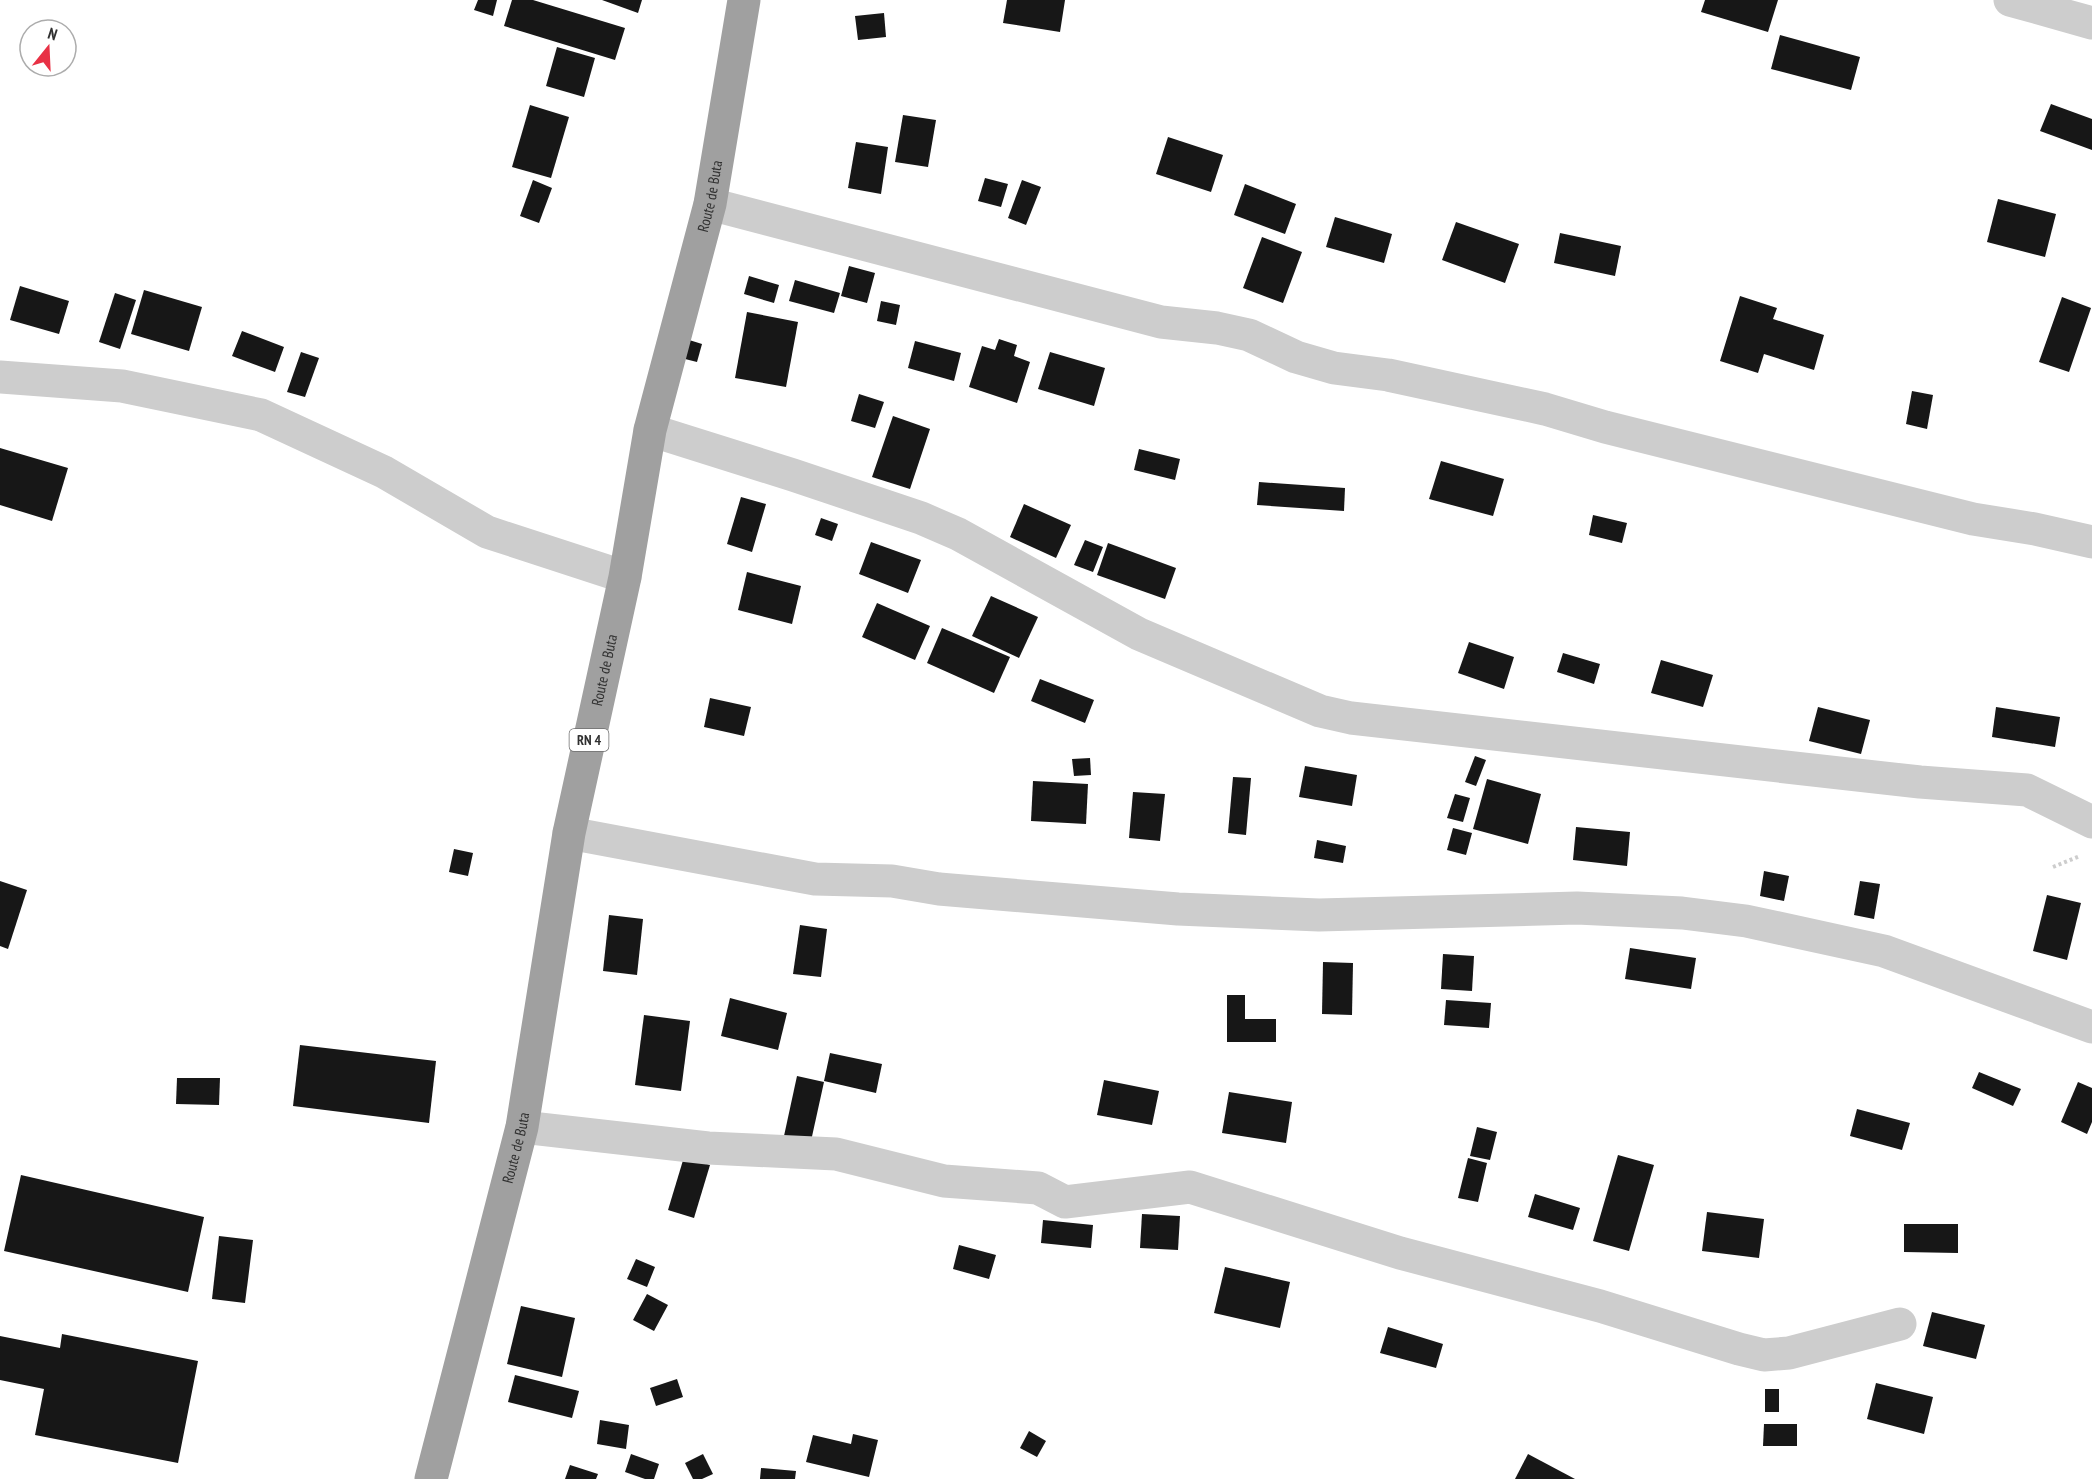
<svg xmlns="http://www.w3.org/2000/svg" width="2092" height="1479" viewBox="0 0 2092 1479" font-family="'PT Sans Narrow',sans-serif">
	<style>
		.building { fill: #171717 }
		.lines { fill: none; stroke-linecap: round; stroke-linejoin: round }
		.path { stroke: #cdcdcd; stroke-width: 4; stroke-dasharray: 3 3; stroke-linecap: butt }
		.minor { stroke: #cdcdcd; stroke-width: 33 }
		.trunk { stroke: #a0a0a0; stroke-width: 33 }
		.labels { text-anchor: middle; stroke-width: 6; stroke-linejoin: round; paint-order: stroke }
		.shield { fill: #fff; stroke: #6e6e6e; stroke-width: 1.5 }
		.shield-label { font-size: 14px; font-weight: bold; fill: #303030 }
		.street-label { font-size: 15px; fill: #303030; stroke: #fff }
	</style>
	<rect width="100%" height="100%" fill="#fff"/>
	<g class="building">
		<polygon points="478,0 497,0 493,16 474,10"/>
		<polygon points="512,0 533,0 625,28 615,60 504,26"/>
		<polygon points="602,0 642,0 638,13"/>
		<polygon points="1007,0 1065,0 1060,32 1003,23"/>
		<polygon points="1705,0 1778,0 1768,32 1701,12"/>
		<polygon points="884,13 886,37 858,40 855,16"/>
		<polygon points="1780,35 1860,57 1851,90 1771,69"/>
		<polygon points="557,47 595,58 584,97 546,86"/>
		<polygon points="2051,104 2092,119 2092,150 2040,131"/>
		<polygon points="530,105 569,117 551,178 512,167"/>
		<polygon points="903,115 936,120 928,167 895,162"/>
		<polygon points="1168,137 1223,155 1211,192 1156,174"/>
		<polygon points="856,142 888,147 881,194 848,188"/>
		<polygon points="985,178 1008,184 1001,207 978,201"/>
		<polygon points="533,180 552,188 539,223 520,216"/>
		<polygon points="1022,180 1041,187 1026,225 1008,218"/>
		<polygon points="1245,184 1296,204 1285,234 1234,215"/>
		<polygon points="1998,199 2056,214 2045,257 1987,242"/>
		<polygon points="1335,217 1392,234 1384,263 1326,247"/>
		<polygon points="1456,222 1519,244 1505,283 1442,260"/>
		<polygon points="1560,233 1621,246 1615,276 1554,263"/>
		<polygon points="1262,237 1302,252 1283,303 1243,288"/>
		<polygon points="849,266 875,273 867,303 841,296"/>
		<polygon points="749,276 779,285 774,303 744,294"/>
		<polygon points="795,280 840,293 834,313 789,301"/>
		<polygon points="20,286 69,301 59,334 10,320"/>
		<polygon points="144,290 202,307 189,351 131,334"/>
		<polygon points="115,293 136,300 120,349 99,342"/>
		<polygon points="1740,296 1777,308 1773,319 1824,335 1814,370 1764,354 1758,373 1720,361"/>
		<polygon points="2062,297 2091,308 2069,372 2039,362"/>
		<polygon points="881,301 900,305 896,325 877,321"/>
		<polygon points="747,312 798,322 786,387 735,378"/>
		<polygon points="242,331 284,347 275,372 232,356"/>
		<polygon points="686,339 702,344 697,362 681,358"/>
		<polygon points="999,339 1017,345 1014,356 1030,362 1017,403 969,387 982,346 995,350"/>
		<polygon points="915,341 961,353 954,381 908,368"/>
		<polygon points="301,352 319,358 305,397 287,392"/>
		<polygon points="1050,352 1105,368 1094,406 1038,389"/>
		<polygon points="1912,391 1933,395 1927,429 1906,424"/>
		<polygon points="859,394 884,402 875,428 851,421"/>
		<polygon points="893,416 930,429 910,489 872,477"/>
		<polygon points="0,448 68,468 52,521 0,505"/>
		<polygon points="1139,449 1180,459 1175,480 1134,470"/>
		<polygon points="1441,461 1504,479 1493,516 1429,499"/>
		<polygon points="1259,482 1345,488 1344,511 1257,505"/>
		<polygon points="741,497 766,504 752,552 727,544"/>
		<polygon points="1024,504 1071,525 1056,558 1010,537"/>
		<polygon points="1593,515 1627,523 1622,543 1589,535"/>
		<polygon points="821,518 838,524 832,541 815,535"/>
		<polygon points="1085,540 1103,547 1093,572 1074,565"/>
		<polygon points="871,542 921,560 908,593 859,574"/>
		<polygon points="1108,543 1176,568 1165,599 1097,575"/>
		<polygon points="747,572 801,586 792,624 738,610"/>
		<polygon points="991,596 1038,617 1019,658 972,636"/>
		<polygon points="877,603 930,626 915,660 862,637"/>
		<polygon points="942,628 1010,657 994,693 927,663"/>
		<polygon points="1469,642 1514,657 1504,689 1458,673"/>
		<polygon points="1563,653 1600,664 1594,684 1557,672"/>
		<polygon points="1661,660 1713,675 1703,707 1651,693"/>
		<polygon points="1040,679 1094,700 1085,723 1031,701"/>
		<polygon points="710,698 751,707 744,736 704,727"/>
		<polygon points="1818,707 1870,720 1861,754 1809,741"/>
		<polygon points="1996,707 2060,717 2055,747 1992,737"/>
		<polygon points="1475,756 1486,760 1476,786 1465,782"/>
		<polygon points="1090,758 1091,775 1074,776 1072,759"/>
		<polygon points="1305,766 1357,775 1352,806 1299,797"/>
		<polygon points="1233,777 1251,778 1246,835 1228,833"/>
		<polygon points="1487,779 1541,794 1528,844 1473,829"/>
		<polygon points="1033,781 1088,784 1086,824 1031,821"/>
		<polygon points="1133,792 1165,794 1160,841 1129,838"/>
		<polygon points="1455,794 1470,798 1463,822 1447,818"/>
		<polygon points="1576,827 1630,832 1627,866 1573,860"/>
		<polygon points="1453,828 1472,833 1466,855 1447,850"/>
		<polygon points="1317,840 1346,846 1343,863 1314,858"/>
		<polygon points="454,849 473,853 468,876 449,872"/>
		<polygon points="1764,871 1789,876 1784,901 1760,896"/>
		<polygon points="0,881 27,890 8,949 0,946"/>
		<polygon points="1860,881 1880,884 1874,919 1854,915"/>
		<polygon points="2047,895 2081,903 2067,960 2033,951"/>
		<polygon points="609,915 643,919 637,975 603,971"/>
		<polygon points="800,925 827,929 821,977 793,974"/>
		<polygon points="1630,948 1696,958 1691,989 1625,979"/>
		<polygon points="1443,954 1474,956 1472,991 1441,989"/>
		<polygon points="1323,962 1353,963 1352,1015 1322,1014"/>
		<polygon points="1227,995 1245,995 1245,1019 1276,1019 1276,1042 1227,1042"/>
		<polygon points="730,998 787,1013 778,1050 721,1036"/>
		<polygon points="1446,1000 1491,1003 1489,1028 1444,1025"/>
		<polygon points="644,1015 690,1021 681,1091 635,1085"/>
		<polygon points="300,1045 436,1061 429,1123 293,1106"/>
		<polygon points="830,1053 882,1064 876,1093 824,1081"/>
		<polygon points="1979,1072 2021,1089 2013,1106 1972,1088"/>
		<polygon points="797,1076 824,1082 811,1141 784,1136"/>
		<polygon points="177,1078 220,1078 219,1105 176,1104"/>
		<polygon points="1104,1080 1159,1091 1152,1125 1097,1115"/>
		<polygon points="2078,1082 2092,1088 2092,1122 2087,1134 2061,1122"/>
		<polygon points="1229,1092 1292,1102 1286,1143 1222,1133"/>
		<polygon points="1857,1109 1910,1123 1902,1150 1850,1136"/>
		<polygon points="1477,1127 1497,1132 1490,1160 1470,1156"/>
		<polygon points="1618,1155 1654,1165 1629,1251 1593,1241"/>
		<polygon points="684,1157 710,1165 694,1218 668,1210"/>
		<polygon points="1468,1158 1487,1163 1478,1202 1458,1198"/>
		<polygon points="21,1175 204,1217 188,1292 4,1251"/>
		<polygon points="1535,1194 1580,1208 1573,1230 1528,1217"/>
		<polygon points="1707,1212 1764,1219 1759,1258 1702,1251"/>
		<polygon points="1142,1214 1180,1216 1178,1250 1140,1248"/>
		<polygon points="1043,1220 1093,1225 1091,1248 1041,1243"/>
		<polygon points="1904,1224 1958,1224 1958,1253 1904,1252"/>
		<polygon points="219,1236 253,1240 245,1303 212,1299"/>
		<polygon points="959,1245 996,1255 989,1279 953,1269"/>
		<polygon points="636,1259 655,1267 647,1287 627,1279"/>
		<polygon points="1225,1267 1290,1282 1280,1328 1214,1313"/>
		<polygon points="647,1294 668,1305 654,1331 633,1320"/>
		<polygon points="521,1306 575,1318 562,1377 507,1364"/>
		<polygon points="1932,1312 1985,1325 1976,1359 1923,1346"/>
		<polygon points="1388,1327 1443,1344 1436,1368 1380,1353"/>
		<polygon points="62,1334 198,1361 178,1463 35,1435 44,1389 0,1380 0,1336 60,1348"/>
		<polygon points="515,1375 579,1391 572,1418 508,1402"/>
		<polygon points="677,1379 683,1397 656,1406 650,1388"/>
		<polygon points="1876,1383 1933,1397 1924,1434 1867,1419"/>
		<rect x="1765" y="1389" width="14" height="23"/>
		<polygon points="600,1420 629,1425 626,1449 597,1444"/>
		<polygon points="1764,1424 1797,1424 1797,1446 1763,1446"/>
		<polygon points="1029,1431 1046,1441 1037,1457 1020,1448"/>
		<polygon points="853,1434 878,1440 869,1477 806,1462 813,1435 851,1444"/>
		<polygon points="631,1454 659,1464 654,1479 645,1479 625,1472"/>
		<polygon points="703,1454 713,1474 702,1479 693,1479 685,1463"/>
		<polygon points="1528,1454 1575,1479 1515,1479"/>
		<polygon points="570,1465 598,1474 596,1479 565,1479"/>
		<polygon points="761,1468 796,1471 795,1479 760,1479"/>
	</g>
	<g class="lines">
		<polyline class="path" points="2053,867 2080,856"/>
		<g class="minor">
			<polyline points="2010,0 2092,23"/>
			<polyline points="710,204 1161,322 1217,328 1249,335 1296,357 1334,368 1388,375 1545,409 1605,427 1973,519 2035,529 2092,542"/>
			<polyline points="0,377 122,386 261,415 384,472 487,532 625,577"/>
			<polyline points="650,430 793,475 921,518 958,534 1139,634 1320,711 1351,718 1920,782 2027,790 2092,822"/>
			<polyline points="569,833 815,879 892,881 939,889 1178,909 1319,915 1577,908 1682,913 1746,921 1884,951 2092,1027"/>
			<polyline points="522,1127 708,1148 836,1154 944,1181 1038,1188 1065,1202 1190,1187 1400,1253 1600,1306 1739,1349 1764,1355 1789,1353 1900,1324"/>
		</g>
		<path class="trunk" id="s1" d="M 431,1479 L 522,1127 L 569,833 L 625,577 L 650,430 L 710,204 L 744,0"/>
	</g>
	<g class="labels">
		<rect class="shield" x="569.5" y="729" width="39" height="22" rx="4.5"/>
		<g class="shield-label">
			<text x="589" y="745">RN 4</text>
		</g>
		<g class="street-label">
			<text dy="5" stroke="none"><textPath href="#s1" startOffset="1314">Route de Buta</textPath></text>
			<text dy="5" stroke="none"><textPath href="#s1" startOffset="828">Route de Buta</textPath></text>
			<text dy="5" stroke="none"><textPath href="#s1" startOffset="342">Route de Buta</textPath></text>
		</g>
	</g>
	<g transform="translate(48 48) rotate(18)"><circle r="28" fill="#ffffff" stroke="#acacac" stroke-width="1.5"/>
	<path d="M0-4.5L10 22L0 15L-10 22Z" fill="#e83145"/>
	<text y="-9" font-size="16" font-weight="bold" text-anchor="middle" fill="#303030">N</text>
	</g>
</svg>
